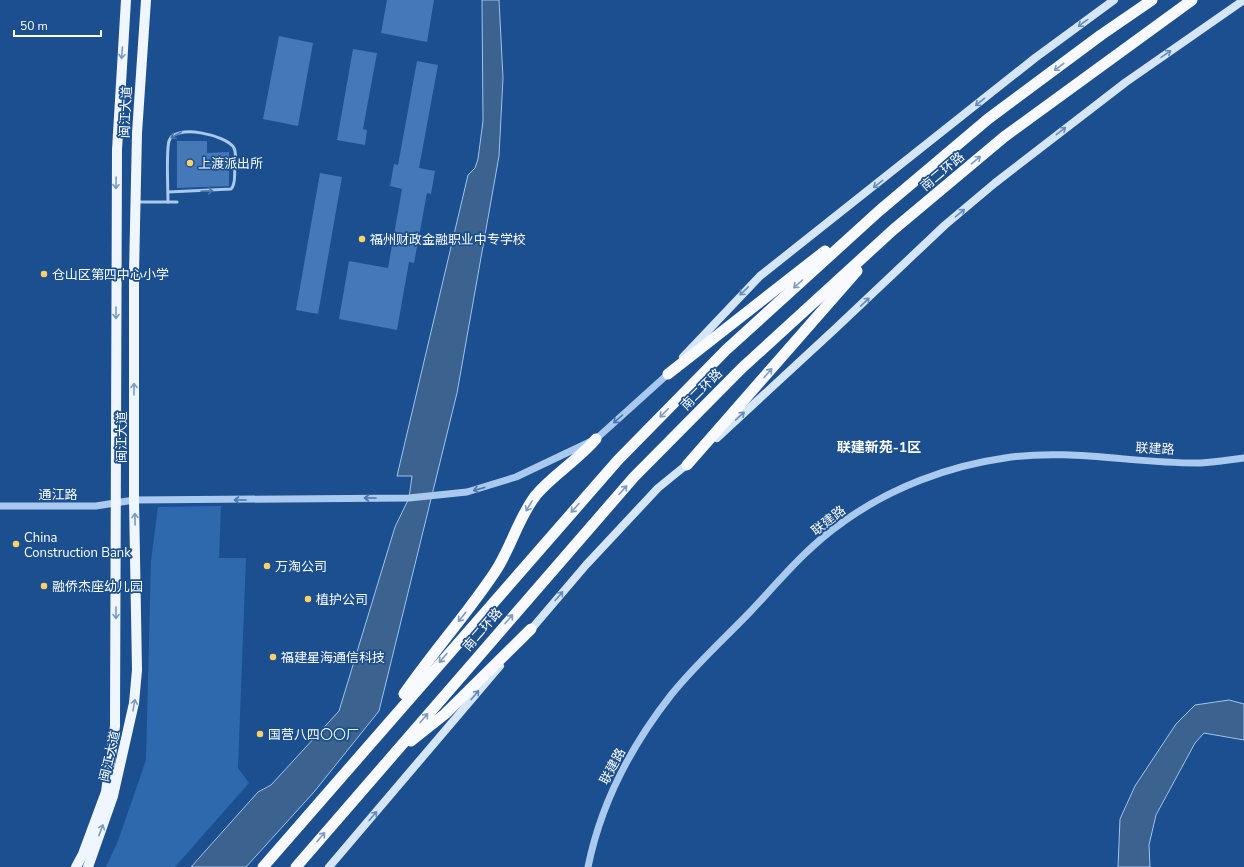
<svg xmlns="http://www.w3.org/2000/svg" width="1244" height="867" viewBox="0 0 1244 867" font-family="'Nunito Sans','Noto Sans SC',sans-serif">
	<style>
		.green { fill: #2e69ad }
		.water { fill: #3c6290; stroke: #9cc4f0 }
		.building { fill: #4478b7 }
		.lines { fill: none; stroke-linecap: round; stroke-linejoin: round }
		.service { stroke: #a9c9ee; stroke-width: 3 }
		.tertiary { stroke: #a9c9ee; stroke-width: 7 }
		.secondary { stroke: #d6e6fa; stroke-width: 8 }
		.primary { stroke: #f0f6ff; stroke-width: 10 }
		.trunk { stroke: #f8faff; stroke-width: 11 }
		.oneway { stroke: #668bba }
		.oneway2 { stroke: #7b9ac1 }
		.oneway3 { stroke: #7e9cc1 }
		.oneway4 { stroke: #4674ac }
		.poi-dot { fill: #ffd166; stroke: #1b4f8f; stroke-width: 1.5 }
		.labels { text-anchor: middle; stroke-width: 3.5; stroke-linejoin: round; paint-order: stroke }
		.street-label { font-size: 13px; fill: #fff; stroke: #1b4f8f }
		.poi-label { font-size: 13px; fill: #fff; stroke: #1b4f8f; text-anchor: start }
		.neighbourhood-label { font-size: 14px; font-weight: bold; fill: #fff; stroke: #1b4f8f }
	</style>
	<rect width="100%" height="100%" fill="#1b4f8f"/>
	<polygon class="green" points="221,506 219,558 246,558 238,768 249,783 175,867 106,867 118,841 146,760 151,561 158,507"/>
	<g class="water">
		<polygon points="482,0 499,0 503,78 499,156 457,393 379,711 314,792 246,867 191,867 258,792 271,785 339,711 395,527 409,498 412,476 397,476 468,175 475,168 478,159 483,121"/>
		<polygon points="1229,700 1244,704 1244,740 1204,733 1195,743 1156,815 1149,845 1150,867 1118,867 1120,819 1135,786 1176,724 1195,705"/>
	</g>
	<g class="building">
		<polygon points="387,0 434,0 427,42 381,33"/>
		<polygon points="279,36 313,43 298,126 263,119"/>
		<polygon points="353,49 377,53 363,129 367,130 365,145 337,140"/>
		<polygon points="417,61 438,65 419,168 435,171 431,194 427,193 414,263 409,262 397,330 339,319 349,261 388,268 402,189 390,186 394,164 398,165"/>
		<polygon points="177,141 207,141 207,153 229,152 229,186 177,188"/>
		<polygon points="320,173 342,177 318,314 296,310"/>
	</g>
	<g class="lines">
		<g class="service">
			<path d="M 168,192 L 231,189 C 236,184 234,176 235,169 C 235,163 237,154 234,148 C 227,135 174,123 169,141 C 166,152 168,188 168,202"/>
			<polyline points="137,202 177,202"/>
		</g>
		<g class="tertiary">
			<polyline points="0,506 96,506 134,500 409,498 467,492 516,477 596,439 668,374"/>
			<path d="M 588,867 C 601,803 631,746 671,695 C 695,665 724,639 751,611 C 780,580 808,546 843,522 C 890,488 948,466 1005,458 C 1070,448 1136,464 1201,463 C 1216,462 1230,460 1244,458"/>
		</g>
		<g class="secondary">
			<polyline points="683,357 760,276 1035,58 1114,0"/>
			<polyline points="717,438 836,328 945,225 995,183 1126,82 1244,0"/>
			<polyline points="528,633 586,565 658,488 690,462"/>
			<polyline points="329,867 500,666"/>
		</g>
		<g class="primary">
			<polyline points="76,867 83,854 106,792 115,726 117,150 126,0"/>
			<polyline points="88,867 113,796 134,703 137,670 134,500 134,273 137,133 146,0"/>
		</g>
		<g class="trunk">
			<polyline points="668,374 825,251"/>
			<polyline points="687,465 857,271"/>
			<path d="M 404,694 C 433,652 467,614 495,572 C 511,548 518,518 536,495 C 554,474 578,460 596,439"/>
			<polyline points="411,741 445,714 531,629"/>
			<polyline points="263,867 618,460 726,350 879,211 988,119 1101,35 1152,0"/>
			<polyline points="296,867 634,477 742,368 893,230 1004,137 1192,0"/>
		</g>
	</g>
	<defs><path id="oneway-shaft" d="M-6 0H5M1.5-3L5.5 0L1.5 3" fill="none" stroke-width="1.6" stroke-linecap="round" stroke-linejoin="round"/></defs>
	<g class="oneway">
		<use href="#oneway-shaft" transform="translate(1083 23) rotate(144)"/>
		<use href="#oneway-shaft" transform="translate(1166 54) rotate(-35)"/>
		<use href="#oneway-shaft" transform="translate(980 102) rotate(141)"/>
		<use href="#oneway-shaft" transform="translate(1061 131) rotate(-38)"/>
		<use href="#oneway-shaft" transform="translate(878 184) rotate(142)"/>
		<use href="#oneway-shaft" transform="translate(960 213) rotate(-40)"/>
		<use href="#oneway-shaft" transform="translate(744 291) rotate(136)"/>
		<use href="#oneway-shaft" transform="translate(865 302) rotate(-43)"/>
		<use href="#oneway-shaft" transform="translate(740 416) rotate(-42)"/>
		<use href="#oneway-shaft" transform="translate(559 596) rotate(-50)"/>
		<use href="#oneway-shaft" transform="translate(475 695) rotate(-50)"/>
		<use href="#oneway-shaft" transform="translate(373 816) rotate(-50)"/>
	</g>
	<g class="oneway2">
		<use href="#oneway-shaft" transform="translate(122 53) rotate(94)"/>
		<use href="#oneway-shaft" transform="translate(116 183) rotate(91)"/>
		<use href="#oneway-shaft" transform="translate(116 313) rotate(90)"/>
		<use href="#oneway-shaft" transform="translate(134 389) rotate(-90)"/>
		<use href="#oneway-shaft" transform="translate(135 519) rotate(-91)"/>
		<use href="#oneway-shaft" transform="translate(116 613) rotate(90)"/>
		<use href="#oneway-shaft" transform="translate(134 705) rotate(-80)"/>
		<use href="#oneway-shaft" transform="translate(101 830) rotate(-70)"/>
	</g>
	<g class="oneway3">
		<use href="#oneway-shaft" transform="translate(1059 67) rotate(143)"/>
		<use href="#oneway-shaft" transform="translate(976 160) rotate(-40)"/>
		<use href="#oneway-shaft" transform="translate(798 284) rotate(138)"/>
		<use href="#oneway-shaft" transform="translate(768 373) rotate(-49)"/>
		<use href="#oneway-shaft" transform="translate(664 413) rotate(135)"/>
		<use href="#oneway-shaft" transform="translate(623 490) rotate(-48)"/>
		<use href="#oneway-shaft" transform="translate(529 506) rotate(121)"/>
		<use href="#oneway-shaft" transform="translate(575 508) rotate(132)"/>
		<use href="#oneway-shaft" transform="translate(462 617) rotate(129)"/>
		<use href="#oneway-shaft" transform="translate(509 619) rotate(-49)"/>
		<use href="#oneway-shaft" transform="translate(443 658) rotate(131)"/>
		<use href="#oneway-shaft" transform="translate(424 718) rotate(-49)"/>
		<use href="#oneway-shaft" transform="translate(321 837) rotate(-49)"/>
	</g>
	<g class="oneway4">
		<use href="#oneway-shaft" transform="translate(176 135) rotate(151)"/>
		<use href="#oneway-shaft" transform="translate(207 191) rotate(-2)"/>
		<use href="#oneway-shaft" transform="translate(618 419) rotate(138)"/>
		<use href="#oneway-shaft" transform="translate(479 489) rotate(165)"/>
		<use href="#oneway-shaft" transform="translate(370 498) rotate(180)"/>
		<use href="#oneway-shaft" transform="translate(240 500) rotate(180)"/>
	</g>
	<g class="poi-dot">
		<circle cx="190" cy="163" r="4"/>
		<circle cx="362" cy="239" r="4"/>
		<circle cx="44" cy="274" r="4"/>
		<circle cx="16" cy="544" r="4"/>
		<circle cx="267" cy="566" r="4"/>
		<circle cx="44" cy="586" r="4"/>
		<circle cx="308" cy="599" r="4"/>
		<circle cx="273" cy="657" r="4"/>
		<circle cx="260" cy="734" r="4"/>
	</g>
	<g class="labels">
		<g class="street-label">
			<text transform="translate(125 112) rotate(-87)" y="5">闽江大道</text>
			<text transform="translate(942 171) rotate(-40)" y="5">南二环路</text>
			<text transform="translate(701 389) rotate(-45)" y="5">南二环路</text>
			<text transform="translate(121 437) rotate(-90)" y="5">闽江大道</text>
			<text transform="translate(1155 448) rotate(3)" y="5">联建路</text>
			<text x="58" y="499">通江路</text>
			<text transform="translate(828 520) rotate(-38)" y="5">联建路</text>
			<text transform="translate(482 629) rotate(-49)" y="5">南二环路</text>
			<text transform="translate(109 756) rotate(-77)" y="5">闽江大道</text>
			<text transform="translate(612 766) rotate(-62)" y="5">联建路</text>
		</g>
		<g class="poi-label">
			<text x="198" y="168">上渡派出所</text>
			<text x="370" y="244">福州财政金融职业中专学校</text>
			<text x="52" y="279">仓山区第四中心小学</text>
			<text x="24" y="542">China<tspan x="24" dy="15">Construction Bank</tspan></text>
			<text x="275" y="571">万淘公司</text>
			<text x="52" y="591">融侨杰座幼儿园</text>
			<text x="316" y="604">植护公司</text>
			<text x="281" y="662">福建星海通信科技</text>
			<text x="268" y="739">国营八四〇〇厂</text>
		</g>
		<g class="neighbourhood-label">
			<text x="879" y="452">联建新苑-1区</text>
		</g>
	</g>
	<path d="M14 30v6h87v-6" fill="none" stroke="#ffffff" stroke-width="2"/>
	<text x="20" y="30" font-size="12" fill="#ffffff" stroke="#1b4f8f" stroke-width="3" paint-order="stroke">50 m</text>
</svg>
